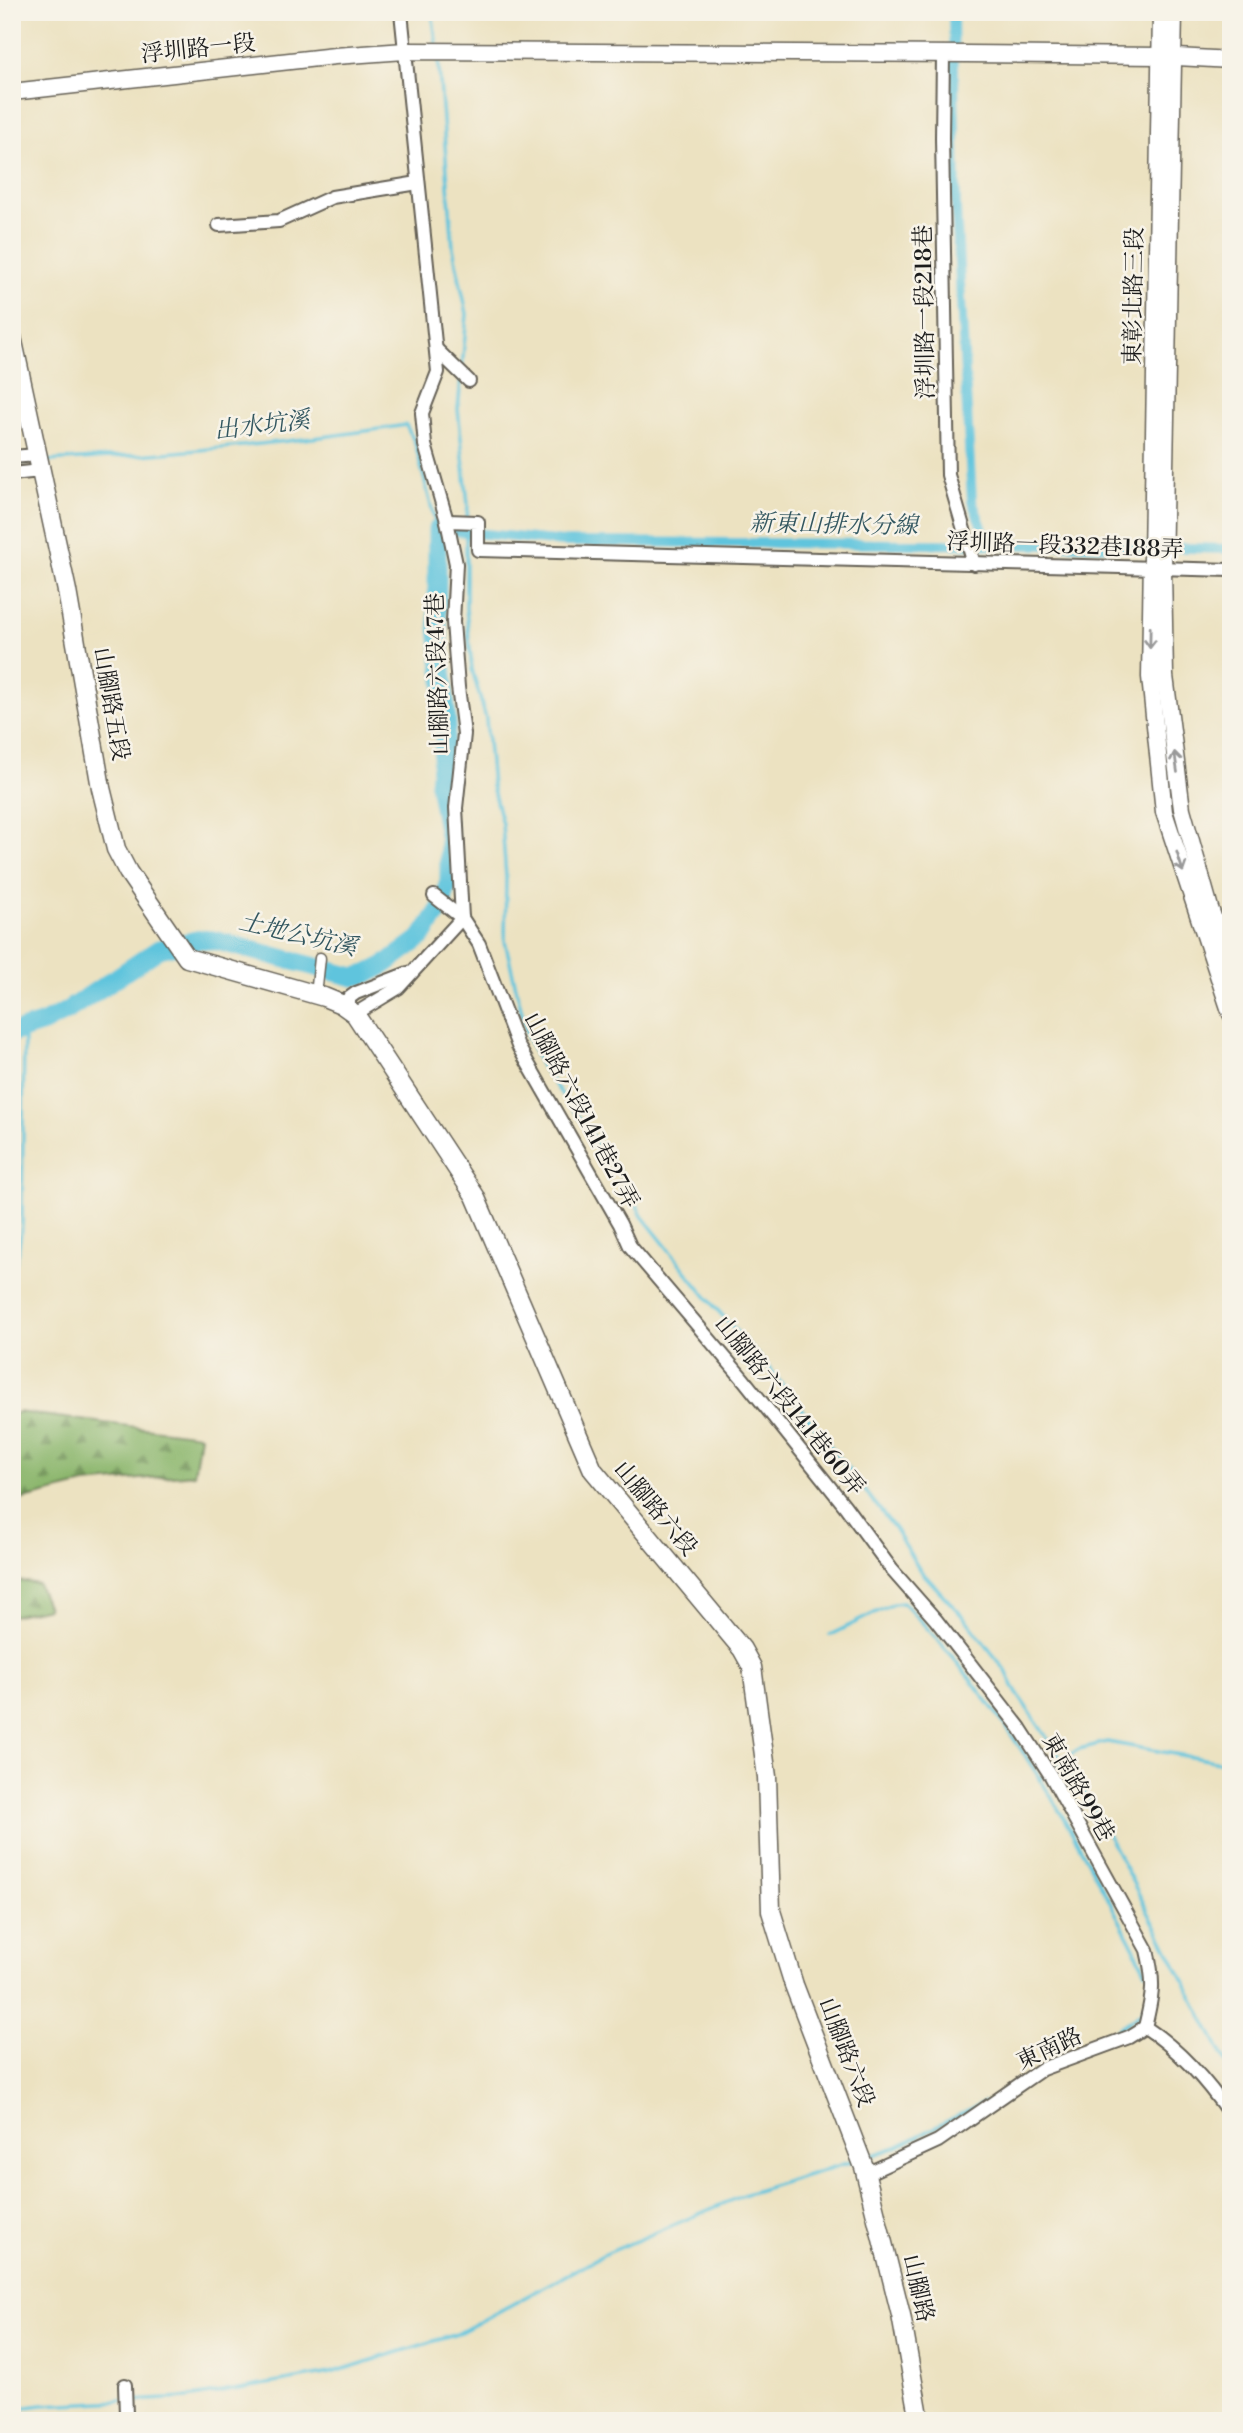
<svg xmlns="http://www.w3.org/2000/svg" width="1243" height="2433" viewBox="0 0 1243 2433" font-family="'Libre Bodoni','Noto Serif TC',serif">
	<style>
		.forest { fill: url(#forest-firs); stroke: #546a45; stroke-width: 2 }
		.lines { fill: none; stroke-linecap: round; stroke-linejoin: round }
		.stream { stroke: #5fc4dd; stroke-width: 3.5 }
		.canal { stroke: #5fc4dd; stroke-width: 10 }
		.river { stroke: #5fc4dd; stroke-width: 19 }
		.pedestrian-casing { stroke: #656156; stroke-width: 13 }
		.minor-casing { stroke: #656156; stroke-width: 16 }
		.tertiary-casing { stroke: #656156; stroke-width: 19 }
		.secondary-casing { stroke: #656156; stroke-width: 21 }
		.pedestrian { stroke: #fff; stroke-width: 10 }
		.minor { stroke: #fff; stroke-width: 12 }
		.tertiary { stroke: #fff; stroke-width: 16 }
		.secondary { stroke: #fff; stroke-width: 18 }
		.oneway { stroke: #999 }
		.labels { text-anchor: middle; stroke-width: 5; stroke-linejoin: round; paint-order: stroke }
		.street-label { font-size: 23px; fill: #1c1c1c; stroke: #f7f3e8 }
		.water-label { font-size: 24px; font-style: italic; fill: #335760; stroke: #f7f3e8 }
	</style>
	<defs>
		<pattern id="forest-firs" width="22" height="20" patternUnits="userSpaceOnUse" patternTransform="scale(1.75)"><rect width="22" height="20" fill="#8db76e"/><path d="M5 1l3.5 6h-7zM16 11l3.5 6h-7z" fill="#72945a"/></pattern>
	</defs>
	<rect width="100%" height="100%" fill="#f7f3e8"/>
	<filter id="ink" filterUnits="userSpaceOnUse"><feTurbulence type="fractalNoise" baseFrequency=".0143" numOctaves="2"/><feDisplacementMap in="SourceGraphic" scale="14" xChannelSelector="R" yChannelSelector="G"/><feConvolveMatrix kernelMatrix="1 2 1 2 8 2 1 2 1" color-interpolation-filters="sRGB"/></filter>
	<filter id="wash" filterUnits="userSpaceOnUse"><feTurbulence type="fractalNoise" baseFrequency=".00686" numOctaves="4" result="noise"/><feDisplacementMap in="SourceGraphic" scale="28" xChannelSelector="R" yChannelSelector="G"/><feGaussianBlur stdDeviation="1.57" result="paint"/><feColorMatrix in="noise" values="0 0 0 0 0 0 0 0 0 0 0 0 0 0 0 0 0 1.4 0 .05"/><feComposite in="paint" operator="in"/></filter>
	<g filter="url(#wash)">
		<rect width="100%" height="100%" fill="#ece2c1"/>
		<g class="forest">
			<polygon points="18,1412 200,1435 194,1474 85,1484 12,1502 12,1415"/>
			<polygon points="12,1580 38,1584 48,1608 12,1616"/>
		</g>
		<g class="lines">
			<g class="stream">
				<polyline points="432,12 437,48"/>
				<polyline points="438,56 453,248 467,314 462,368"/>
				<polyline points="461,379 458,409 468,505 467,518"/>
				<path d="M 46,461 C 167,454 287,444 406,425 L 415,443 L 437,529"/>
				<polyline points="12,463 35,462"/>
				<polyline points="466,525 466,608 472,669 486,719 492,786 502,824 506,877 505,941 528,1038 541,1066 626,1182 642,1216 713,1305 770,1369 895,1529 919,1569 968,1622 1006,1671 1016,1692 1093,1806 1231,2071"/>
				<polyline points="12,1272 17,1258 22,1224 24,1031"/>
				<path d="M 830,1635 L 893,1604 L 903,1603 C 1008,1707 1080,1841 1146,1972"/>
				<polyline points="1040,1779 1062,1760 1079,1749 1107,1742 1231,1764"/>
				<polyline points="1099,2042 1142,2012 1144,2006"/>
				<polyline points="867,2157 897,2147 984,2102"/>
				<polyline points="129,2401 187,2398 331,2373 457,2334 603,2255 746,2194 857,2160"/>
				<polyline points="12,2409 42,2405 122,2401"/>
			</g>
			<g class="canal">
				<polyline points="953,12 956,209 972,501 989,545"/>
				<polyline points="437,529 563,542 1067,545 1231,549"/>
			</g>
			<polyline class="river" points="12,1033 44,1023 68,1010 159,949 201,939 218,941 354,977 367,974 383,966 422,937 441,908 449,881 449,840 439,784 447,721 437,615 437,529"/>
		</g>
	</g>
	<g filter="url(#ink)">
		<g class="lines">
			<g class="pedestrian-casing">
				<polyline id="pedestrian" points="316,995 320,958"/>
			</g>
			<g class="minor-casing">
				<g id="minor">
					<polyline points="943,55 942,138 948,475 974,564"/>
					<polyline points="219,225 279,221 332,197 418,183"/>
					<polyline points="436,349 469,381"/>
					<polyline points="12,457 37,455"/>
					<polyline points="12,474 40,471"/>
					<polyline points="447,521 478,522 478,550 1231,570"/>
					<path d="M 434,896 L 462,918 L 479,944 L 518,1046 L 620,1224 L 630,1246 L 744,1380 L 845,1506 L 892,1570 L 936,1620 L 1020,1728 L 1051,1776 L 1147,1950 C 1155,1983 1153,1994 1145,2027"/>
					<polyline points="341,1004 356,993 408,973"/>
					<polyline points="355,1014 398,988 462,918 456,808 464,734 458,687 453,622 456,564 447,521 425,445 422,413 438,372 401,12"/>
					<path d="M 1145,2027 C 1180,2050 1207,2081 1231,2116"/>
					<polyline points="866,2174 938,2141 1042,2069 1129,2037 1145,2027"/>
					<polyline points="125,2385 126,2415"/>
				</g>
			</g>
			<g class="tertiary-casing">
				<g id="tertiary">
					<polyline points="1161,12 1150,677 1164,812 1231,1014"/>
					<polyline points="1174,12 1163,570 1165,676 1182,809 1210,908 1231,969"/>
					<polyline points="12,92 335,56 405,51 966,54 1159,56 1231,60"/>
				</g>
			</g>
			<g class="secondary-casing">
				<polyline id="secondary" points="12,337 67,591 101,788 116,849 128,872 187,958 324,997 341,1004 355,1014 475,1196 593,1470 742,1649 752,1667 767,1777 771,1911 794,1985 864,2167 901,2315 920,2421"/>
			</g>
			<use href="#pedestrian" class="pedestrian"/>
			<use href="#minor" class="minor"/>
			<use href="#tertiary" class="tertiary"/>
			<use href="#secondary" class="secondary"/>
		</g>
		<defs><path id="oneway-shaft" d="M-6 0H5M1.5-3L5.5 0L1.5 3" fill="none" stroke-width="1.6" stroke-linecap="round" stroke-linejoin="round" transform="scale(1.75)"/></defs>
		<g class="oneway">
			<use href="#oneway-shaft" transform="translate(1150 638) rotate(91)"/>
			<use href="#oneway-shaft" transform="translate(1176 762) rotate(-98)"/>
			<use href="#oneway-shaft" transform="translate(1180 862) rotate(72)"/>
		</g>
	</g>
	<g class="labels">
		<g class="street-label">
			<text transform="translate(198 48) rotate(-6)" y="8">浮圳路一段</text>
			<text transform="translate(1133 296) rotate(-89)" y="8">東彰北路三段</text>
			<text transform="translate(924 312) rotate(-91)" y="8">浮圳路一段218巷</text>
			<text transform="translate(1065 545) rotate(2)" y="8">浮圳路一段332巷188弄</text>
			<text transform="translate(437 674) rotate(-92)" y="8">山腳路六段47巷</text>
			<text transform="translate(112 704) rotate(80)" y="8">山腳路五段</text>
			<text transform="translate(582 1110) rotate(62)" y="8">山腳路六段141巷27弄</text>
			<text transform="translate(790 1405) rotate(51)" y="8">山腳路六段141巷60弄</text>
			<text transform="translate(656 1508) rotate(50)" y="8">山腳路六段</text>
			<text transform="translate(1079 1787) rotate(60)" y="8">東南路99巷</text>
			<text transform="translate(1049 2048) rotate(-25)" y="8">東南路</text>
			<text transform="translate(847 2052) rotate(69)" y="8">山腳路六段</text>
			<text transform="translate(919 2288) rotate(77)" y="8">山腳路</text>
		</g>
		<g class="water-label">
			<text transform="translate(262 425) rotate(-7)" y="8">出水坑溪</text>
			<text transform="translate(834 524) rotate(1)" y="8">新東山排水分線</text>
			<text transform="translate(298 934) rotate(13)" y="8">土地公坑溪</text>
		</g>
	</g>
	<rect width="1243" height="2433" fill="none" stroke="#f7f3e8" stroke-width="42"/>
</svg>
